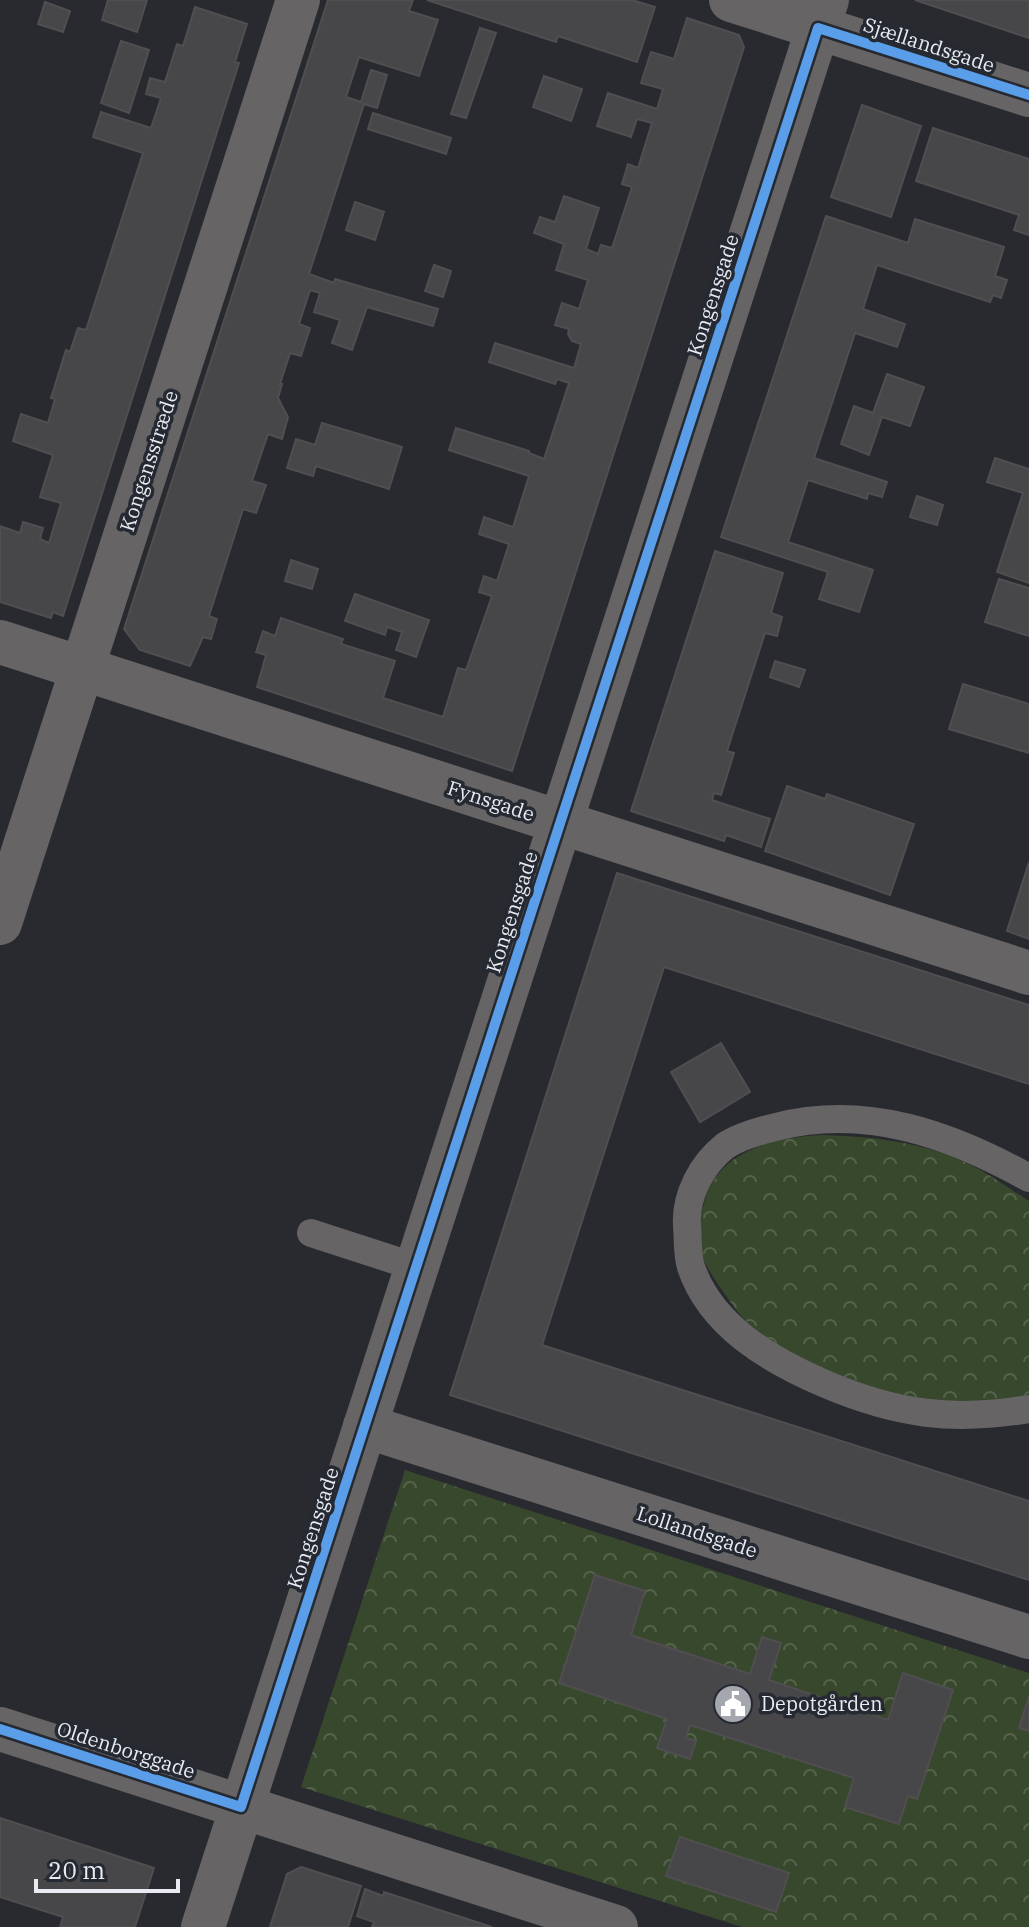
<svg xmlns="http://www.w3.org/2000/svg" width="1029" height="1927" viewBox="0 0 1029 1927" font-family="'IBM Plex Serif',serif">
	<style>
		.park { fill: url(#park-crowns) }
		.building { fill: #474649; stroke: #504e50; stroke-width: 2 }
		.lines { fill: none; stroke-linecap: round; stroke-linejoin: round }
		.service { stroke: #666465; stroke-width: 28 }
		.minor { stroke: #666465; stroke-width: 44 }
		.tertiary { stroke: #666465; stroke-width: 44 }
		.cycleway-casing { stroke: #252932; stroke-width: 15 }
		.cycleway { stroke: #5a9eea; stroke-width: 10 }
		.labels { text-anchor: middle; stroke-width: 7; stroke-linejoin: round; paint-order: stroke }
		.street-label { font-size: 20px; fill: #e9ebf2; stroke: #252932 }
		.poi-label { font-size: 20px; fill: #e9ebf2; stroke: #252932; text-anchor: start }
	</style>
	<defs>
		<pattern id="park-crowns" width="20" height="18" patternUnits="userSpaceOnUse" patternTransform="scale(2)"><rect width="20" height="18" fill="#38482c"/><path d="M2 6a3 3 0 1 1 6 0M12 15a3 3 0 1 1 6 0" fill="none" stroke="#55634b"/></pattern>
	</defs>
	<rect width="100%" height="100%" fill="#282a2f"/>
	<g class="park">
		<path d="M 820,1135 C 870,1136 925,1142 971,1165 C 991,1175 1010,1189 1029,1201 L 1029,1396 C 1012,1403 994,1402 975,1403 C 963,1403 951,1405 939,1404 C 877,1401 792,1363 747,1322 C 738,1314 731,1302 724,1293 C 713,1277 700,1259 698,1239 C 696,1227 701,1215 704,1203 C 717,1151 772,1138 820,1135 Z"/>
		<polygon points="405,1470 1029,1673 1029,1927 742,1927 301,1787"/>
	</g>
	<g class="building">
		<polygon points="108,0 147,0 137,32 102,20"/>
		<polygon points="328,0 413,0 409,11 438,20 419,76 359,57 346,97 361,102 371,70 387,75 377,108 364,104 309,274 334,283 335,279 438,309 433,326 367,307 352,350 332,343 340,320 314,312 320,293 310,290 299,324 310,328 301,356 290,353 280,384 282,384 278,398 288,417 282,439 268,434 252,481 266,485 256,513 243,509 209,616 217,619 211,639 203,637 190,666 140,650 124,629"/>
		<polygon points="427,0 632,0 655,7 637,62 558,36 556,42"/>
		<polygon points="915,0 1029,0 1029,38"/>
		<polygon points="45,2 70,11 63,32 38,24"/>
		<polygon points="195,7 247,24 235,62 239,63 63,616 53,612 51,618 0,602 0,526 20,533 23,522 43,528 40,539 49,543 61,503 40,497 53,455 13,441 21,414 48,423 55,399 51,398 66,350 70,352 78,328 86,330 143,153 93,137 101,112 151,128 161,98 146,94 150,78 165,82 177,44 183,46"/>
		<polygon points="687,18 739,35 744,47 512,771 257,687 266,655 256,652 263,631 275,636 281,618 343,639 341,644 395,661 383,698 443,717 458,668 466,670 492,596 479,592 484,576 497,581 509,544 479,534 484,517 513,527 529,476 449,450 456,428 529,451 529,453 544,459 569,383 557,379 555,384 489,362 495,343 574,368 581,344 572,341 568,334 569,329 555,325 562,303 579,309 588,280 556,270 564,244 534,233 540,217 555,222 564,196 599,208 586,249 598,254 601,245 612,248 632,187 622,184 628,164 638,168 652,123 637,119 631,137 597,126 608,93 657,109 663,89 641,83 651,52 674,59"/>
		<polygon points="480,28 496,33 466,118 451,114"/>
		<polygon points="121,41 149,50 129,113 101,103"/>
		<polygon points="544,76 582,89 571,121 533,107"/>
		<polygon points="862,105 921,126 891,217 831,197"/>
		<polygon points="373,113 451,138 446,154 368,129"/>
		<polygon points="933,128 1029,159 1029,235 1014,230 1019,215 916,181"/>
		<polygon points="355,202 384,212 375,240 346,230"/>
		<polygon points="826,216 908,243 915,219 1004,247 995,276 1007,280 1001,298 993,295 990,302 877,265 863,309 905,324 897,347 855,333 814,458 887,482 882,497 868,493 867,499 808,480 788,542 873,570 859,612 819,599 828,572 721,537"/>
		<polygon points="434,265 451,271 443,297 425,291"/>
		<polygon points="887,374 924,387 910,426 882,417 869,455 841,444 854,406 873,413"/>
		<polygon points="322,423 402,447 389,489 316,466 313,476 287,468 296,439 315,445"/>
		<polygon points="995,458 1029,469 1029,583 997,572 1023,493 987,482"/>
		<polygon points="917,496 943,505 937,525 910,517"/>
		<polygon points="715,551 783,573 771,613 782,617 777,636 765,633 727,751 734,753 721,795 714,793 712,800 770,819 761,847 726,835 724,841 631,811"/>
		<polygon points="291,560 318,569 312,589 285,581"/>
		<polygon points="999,579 1029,588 1029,636 985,622"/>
		<polygon points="355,594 429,620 416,657 396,650 402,632 387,627 385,635 345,621"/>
		<polygon points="775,661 805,670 799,687 770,677"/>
		<polygon points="963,684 1029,704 1029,753 949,729"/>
		<polygon points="787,786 825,799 827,794 914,824 890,895 765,851"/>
		<polygon points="1029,862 1029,939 1007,931"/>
		<polygon points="617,873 1029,1005 1029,1084 664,967 542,1345 1029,1501 1029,1580 450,1395"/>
		<polygon points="721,1043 750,1092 700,1122 671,1072"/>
		<polygon points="595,1575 645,1591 631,1635 750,1674 762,1637 781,1643 769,1680 888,1720 903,1673 953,1690 917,1799 908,1796 899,1824 845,1807 854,1778 690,1725 686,1738 696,1741 690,1759 657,1748 667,1719 559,1683"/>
		<polygon points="1029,1696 1029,1731 1019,1728"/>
		<polygon points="0,1818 154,1868 135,1927 60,1927 63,1917 0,1897"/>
		<polygon points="680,1837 789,1873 776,1912 666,1876"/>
		<polygon points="301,1867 361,1886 348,1927 270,1927 287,1874"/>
		<polygon points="365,1889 383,1896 384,1892 492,1927 372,1927 374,1922 357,1916"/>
	</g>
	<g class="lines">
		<g class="service">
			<path d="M 1029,1178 C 950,1134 866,1104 776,1127 C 759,1131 740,1136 725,1146 C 702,1164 685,1196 687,1225 C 688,1238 687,1255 691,1267 C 711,1326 770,1360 823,1383 C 895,1414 952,1422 1029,1409"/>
			<polyline points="311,1233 416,1267"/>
		</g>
		<g class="minor">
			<polyline points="0,642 1029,973"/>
			<polyline points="0,923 298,0"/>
			<polyline points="365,1426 1029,1637"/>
			<polyline points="0,1729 616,1927"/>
			<polyline points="203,1927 827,0"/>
		</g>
		<polyline class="tertiary" points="731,0 1029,95"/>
		<g class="cycleway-casing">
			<polyline id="cycleway" points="0,1729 241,1807 818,28 1029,95"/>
		</g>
		<use href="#cycleway" class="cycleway"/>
	</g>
	<defs>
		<g id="civic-disc" transform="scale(2)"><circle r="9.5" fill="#a5a7ae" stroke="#252932"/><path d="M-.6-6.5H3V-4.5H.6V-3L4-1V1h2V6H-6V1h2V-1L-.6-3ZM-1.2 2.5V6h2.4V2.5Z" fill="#fff"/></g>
	</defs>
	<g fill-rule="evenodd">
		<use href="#civic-disc" x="733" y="1704"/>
	</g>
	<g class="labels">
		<g class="street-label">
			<text transform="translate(929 45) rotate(18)" y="7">Sjællandsgade</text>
			<text transform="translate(713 295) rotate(-72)" y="7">Kongensgade</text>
			<text transform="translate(149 461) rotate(-72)" y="7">Kongensstræde</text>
			<text transform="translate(491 801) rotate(18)" y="7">Fynsgade</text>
			<text transform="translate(512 912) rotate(-72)" y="7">Kongensgade</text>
			<text transform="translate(313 1528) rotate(-72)" y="7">Kongensgade</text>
			<text transform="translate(697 1532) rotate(18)" y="7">Lollandsgade</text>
			<text transform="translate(126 1750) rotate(18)" y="7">Oldenborggade</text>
		</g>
		<g class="poi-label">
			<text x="761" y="1711">Depotgården</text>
		</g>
	</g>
	<path d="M36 1879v12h142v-12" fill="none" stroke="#e9ebf2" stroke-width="4"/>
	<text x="48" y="1879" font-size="24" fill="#e9ebf2" stroke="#252932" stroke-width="6" paint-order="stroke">20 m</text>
</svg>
